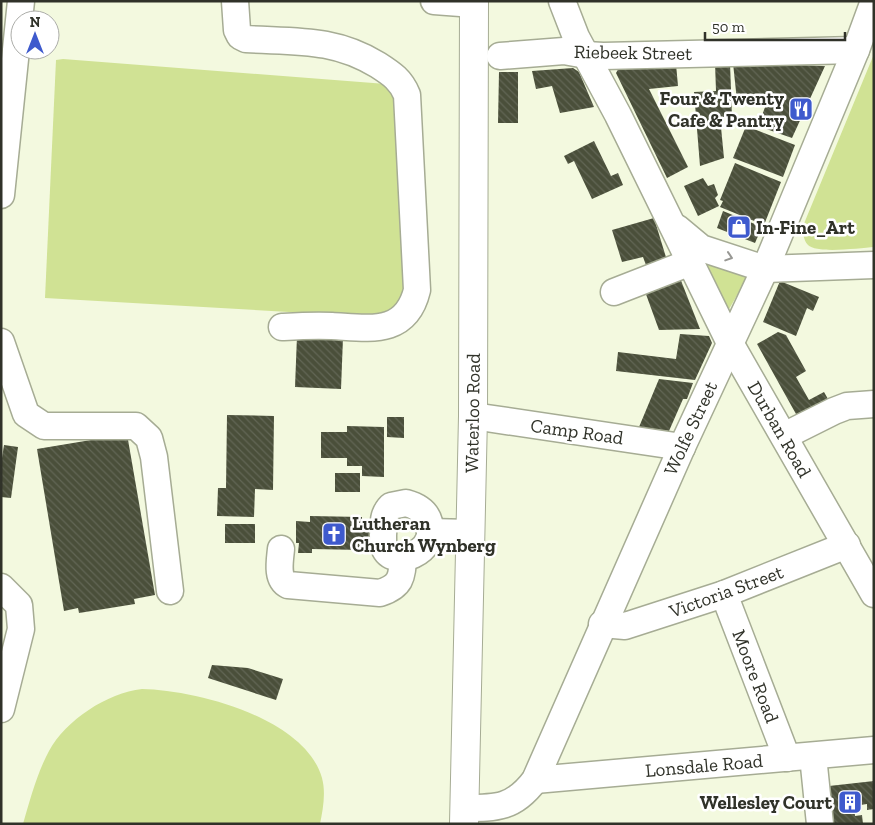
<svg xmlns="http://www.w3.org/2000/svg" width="875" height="825" viewBox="0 0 875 825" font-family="'Zilla Slab',serif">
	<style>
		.green { fill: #d0e294 }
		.building { fill: url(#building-back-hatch) }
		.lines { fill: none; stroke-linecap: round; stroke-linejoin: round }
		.minor-casing { stroke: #a6ac94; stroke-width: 29 }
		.major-casing { stroke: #a6ac94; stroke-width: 30 }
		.minor { stroke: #fff; stroke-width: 26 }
		.major { stroke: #fff; stroke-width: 28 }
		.oneway { stroke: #989894 }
		.labels { text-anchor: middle; stroke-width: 5; stroke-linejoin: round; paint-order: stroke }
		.street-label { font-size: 19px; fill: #303229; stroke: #fff }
		.poi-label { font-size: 19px; font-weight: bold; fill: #303229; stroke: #fff; text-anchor: end }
	</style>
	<defs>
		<pattern id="building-back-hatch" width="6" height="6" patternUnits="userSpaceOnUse" patternTransform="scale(1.25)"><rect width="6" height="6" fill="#4a4f3a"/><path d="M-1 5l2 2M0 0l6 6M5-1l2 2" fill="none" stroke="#626655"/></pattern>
	</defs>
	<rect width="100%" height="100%" fill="#f3f9df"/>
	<g class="green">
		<path d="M 874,54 L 874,247 C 860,248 817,254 808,245 C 803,240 803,232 803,226 Z"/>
		<polygon points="63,59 386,84 395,98 406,290 397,305 376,317 45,298 56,60"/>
		<polygon points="701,255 749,274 728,311"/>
		<path d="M 142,689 C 196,690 305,718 322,778 C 326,793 323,809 320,824 L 23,824 C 30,800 37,773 49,751 C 66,720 107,693 142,689 Z"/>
	</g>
	<g class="building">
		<polygon points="715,63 730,63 732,117 720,117 724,158 700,166 694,92 716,91"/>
		<polygon points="733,63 825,66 792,138 758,126 767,102 737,101"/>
		<polygon points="676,64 678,86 649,89 688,167 667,178 616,73 620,66"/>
		<polygon points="573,68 579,72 594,107 560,113 552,86 536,89 532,71"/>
		<polygon points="499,72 518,72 518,123 498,123"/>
		<polygon points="746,126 795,145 783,177 733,158"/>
		<polygon points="594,141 611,176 618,173 623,185 592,199 574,161 568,164 564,156"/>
		<polygon points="735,163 781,182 764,225 720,207 723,201 720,200"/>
		<polygon points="703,178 708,186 714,184 718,195 715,198 719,206 698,216 684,186"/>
		<polygon points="723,211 762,227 755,243 717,228"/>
		<polygon points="654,218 669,267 647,268 643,257 622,262 612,230"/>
		<polygon points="678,273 700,329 659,330 643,286"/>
		<polygon points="780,281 819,297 813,311 807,308 796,336 763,322"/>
		<polygon points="778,332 786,335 806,371 796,377 809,400 824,392 832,406 801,423 757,344"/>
		<polygon points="680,334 709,336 712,343 695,380 616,371 618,352 676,359"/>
		<polygon points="297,336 343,338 341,389 295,387"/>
		<polygon points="659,379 693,383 687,399 683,399 669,431 639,427"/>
		<polygon points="227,415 274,416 273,490 255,489 254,517 217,516 218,488 226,488"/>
		<polygon points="387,417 404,417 404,438 387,437"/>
		<polygon points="347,426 384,427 384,477 362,476 362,466 347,466 347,458 321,458 321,432 347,432"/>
		<polygon points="127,434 155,595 134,599 135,604 79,613 78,608 64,611 37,449"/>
		<polygon points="4,445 18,447 11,498 1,497 1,465"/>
		<rect x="335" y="473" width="25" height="19"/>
		<polygon points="310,516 362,517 362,526 371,527 371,542 361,542 361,550 312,549 312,553 298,553 299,543 296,543 296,521 310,522"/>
		<rect x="225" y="524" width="30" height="19"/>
		<polygon points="212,665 248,668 283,679 276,700 208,678"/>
		<polygon points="874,781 874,809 867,810 867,804 854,806 855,816 862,815 863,824 828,824 829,786"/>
	</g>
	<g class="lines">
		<g class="minor-casing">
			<g id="minor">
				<path d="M 235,1 L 237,30 L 240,36 L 246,39 C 296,42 334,38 378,65 C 392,74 401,80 407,95 L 417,290 C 406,336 369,328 332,326 C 315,325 299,326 282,327"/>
				<polyline points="434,1 474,4"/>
				<polyline points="562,1 576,37 618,115 730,343 874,594"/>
				<polyline points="500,56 564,51 586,55 603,56 856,50"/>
				<polyline points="1,195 21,1"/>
				<polyline points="677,228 701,248 765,269 874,265"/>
				<polyline points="614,292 691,262"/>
				<polyline points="1,342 26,414 44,426 136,426 149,438 154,457 170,591"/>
				<polyline points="473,416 682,447"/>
				<polyline points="784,436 834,411 847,406 874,404"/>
				<path d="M 406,503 C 417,506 426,511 429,522 C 439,553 392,570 384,547 C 383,544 383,539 383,535 C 384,524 382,515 391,506 Z"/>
				<polyline points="430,532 470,533"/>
				<path d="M 281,549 C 280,560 276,579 288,585 L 380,593 C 401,586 402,578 403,557"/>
				<polyline points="1,587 19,605 21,629 1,709"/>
				<polyline points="724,594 787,758"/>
				<polyline points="602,624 625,626 724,594 847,545"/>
				<polyline points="813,756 820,824"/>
				<polyline points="535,780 874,750"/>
				<path d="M 465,808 C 497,808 514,808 535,780 L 682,447 L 765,269 L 856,50 L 874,1"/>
			</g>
		</g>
		<g class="major-casing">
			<polyline id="major" points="464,824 473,416 474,1"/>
		</g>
		<use href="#minor" class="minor"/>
		<use href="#major" class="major"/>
	</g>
	<defs><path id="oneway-chevron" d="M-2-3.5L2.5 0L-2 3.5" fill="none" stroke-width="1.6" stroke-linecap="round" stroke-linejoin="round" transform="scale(1.25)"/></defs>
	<use class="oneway" href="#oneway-chevron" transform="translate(729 257) rotate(18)"/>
	<defs>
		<g id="restaurant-square" transform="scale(1.25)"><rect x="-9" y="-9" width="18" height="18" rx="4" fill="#3e5acd" stroke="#fff"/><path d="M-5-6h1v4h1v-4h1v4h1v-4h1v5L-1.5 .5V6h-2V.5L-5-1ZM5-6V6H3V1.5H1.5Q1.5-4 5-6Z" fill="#fff"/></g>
		<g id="shop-square" transform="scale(1.25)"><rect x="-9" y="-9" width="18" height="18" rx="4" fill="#3e5acd" stroke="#fff"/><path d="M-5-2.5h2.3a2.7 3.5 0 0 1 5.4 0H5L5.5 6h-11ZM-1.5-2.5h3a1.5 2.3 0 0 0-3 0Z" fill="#fff"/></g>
		<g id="church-square" transform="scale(1.25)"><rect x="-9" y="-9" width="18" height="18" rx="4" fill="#3e5acd" stroke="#fff"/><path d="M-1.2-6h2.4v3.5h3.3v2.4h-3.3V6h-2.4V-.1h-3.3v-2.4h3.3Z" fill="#fff"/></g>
		<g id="building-square" transform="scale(1.25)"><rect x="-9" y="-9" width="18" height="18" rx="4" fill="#3e5acd" stroke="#fff"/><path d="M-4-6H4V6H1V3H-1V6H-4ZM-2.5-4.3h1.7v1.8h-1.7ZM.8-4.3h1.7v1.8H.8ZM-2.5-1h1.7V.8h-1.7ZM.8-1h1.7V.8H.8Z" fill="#fff"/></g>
	</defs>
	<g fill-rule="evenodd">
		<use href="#restaurant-square" x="801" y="109"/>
		<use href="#shop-square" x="739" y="227"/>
		<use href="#church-square" x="334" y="534"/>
		<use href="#building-square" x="850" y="802"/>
	</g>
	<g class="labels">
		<g class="street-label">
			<text transform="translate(633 52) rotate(1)" y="7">Riebeek Street</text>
			<text transform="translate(472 413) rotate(-89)" y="7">Waterloo Road</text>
			<text transform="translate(690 428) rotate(-65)" y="7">Wolfe Street</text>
			<text transform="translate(780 429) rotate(60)" y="7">Durban Road</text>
			<text transform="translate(577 431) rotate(8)" y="7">Camp Road</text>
			<text transform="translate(726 591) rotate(-20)" y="7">Victoria Street</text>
			<text transform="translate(756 676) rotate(69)" y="7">Moore Road</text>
			<text transform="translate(704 765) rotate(-5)" y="7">Lonsdale Road</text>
		</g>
		<g class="poi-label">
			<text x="784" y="105">Four &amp; Twenty<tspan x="784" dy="22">Cafe &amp; Pantry</tspan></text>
			<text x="756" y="234" text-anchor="start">In-Fine_Art</text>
			<text x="352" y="530" text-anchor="start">Lutheran<tspan x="352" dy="22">Church Wynberg</tspan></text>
			<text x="832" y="809">Wellesley Court</text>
		</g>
	</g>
	<rect width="875" height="825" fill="none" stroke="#303229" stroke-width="5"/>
	<g transform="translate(35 35)"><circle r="24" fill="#ffffff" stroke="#acada9"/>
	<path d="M0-4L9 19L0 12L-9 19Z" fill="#3e5acd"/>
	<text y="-8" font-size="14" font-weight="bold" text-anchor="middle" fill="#303229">N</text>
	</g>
	<path d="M705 32v8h140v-8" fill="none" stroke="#303229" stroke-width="2.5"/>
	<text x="712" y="32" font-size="15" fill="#303229" stroke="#ffffff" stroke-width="4" paint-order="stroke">50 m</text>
</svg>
